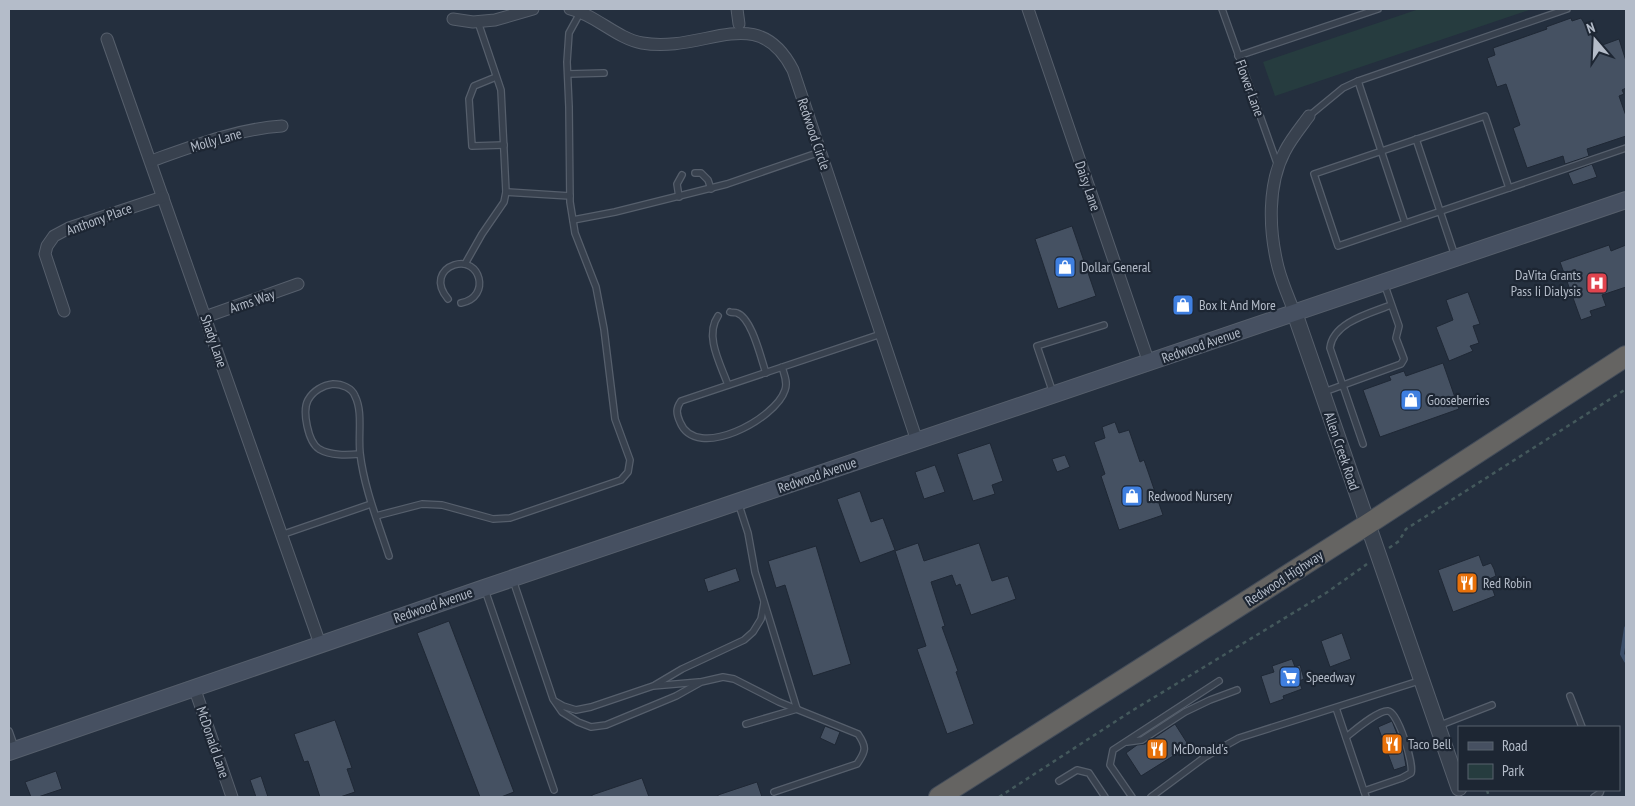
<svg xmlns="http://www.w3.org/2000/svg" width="1635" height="806" viewBox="0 0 1635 806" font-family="'PT Sans Narrow',sans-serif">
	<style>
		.green { fill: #263c3f }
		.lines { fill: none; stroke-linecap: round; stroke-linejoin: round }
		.stream { stroke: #394c67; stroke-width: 4 }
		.building { fill: #455162; stroke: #1f2835 }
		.service-casing { stroke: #565f6c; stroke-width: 8 }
		.minor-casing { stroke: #565f6c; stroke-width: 13 }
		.tertiary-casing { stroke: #565f6c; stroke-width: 17 }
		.secondary-casing { stroke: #565f6c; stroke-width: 18 }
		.trunk-casing { stroke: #434c59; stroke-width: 22 }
		.path { stroke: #44595c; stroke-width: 2.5; stroke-dasharray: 4 4; stroke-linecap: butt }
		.service { stroke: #38414e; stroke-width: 5.5 }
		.minor { stroke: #38414e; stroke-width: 11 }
		.tertiary { stroke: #38414e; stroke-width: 15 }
		.secondary { stroke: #465061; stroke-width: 16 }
		.trunk { stroke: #656462; stroke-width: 20 }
		.labels { text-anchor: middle; stroke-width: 4.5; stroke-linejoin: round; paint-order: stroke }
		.street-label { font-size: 14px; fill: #b4bcc9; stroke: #1d2633 }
		.poi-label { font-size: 14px; fill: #b4bcc9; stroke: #1d2633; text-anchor: start }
	</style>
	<rect width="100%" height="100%" fill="#242f3e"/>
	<polygon class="green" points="1419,9 1532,9 1275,96 1263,62"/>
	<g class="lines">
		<polyline class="stream" points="1626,628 1622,654 1626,661"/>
	</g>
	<g class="building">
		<polygon points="1571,18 1572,21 1581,18 1594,39 1597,47 1619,39 1626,61 1626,88 1622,90 1624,94 1619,96 1626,116 1626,136 1587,149 1589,156 1565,164 1563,156 1527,168 1513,128 1520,125 1506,84 1497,87 1487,58 1495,55 1493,48 1547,29 1546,27"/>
		<polygon points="1592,164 1597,177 1573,185 1568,173"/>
		<polygon points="1072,226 1096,296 1058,309 1035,239"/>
		<polygon points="1609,245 1611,251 1626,245 1626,287 1602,295 1606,306 1590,311 1592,316 1581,320 1560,262"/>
		<polygon points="1468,292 1480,324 1473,326 1479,343 1470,346 1473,351 1449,361 1436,327 1453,320 1446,300"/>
		<polygon points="1443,363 1459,409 1380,437 1363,390 1391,380 1389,376 1404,371 1406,376"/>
		<polygon points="1115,422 1119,433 1129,430 1140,462 1144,460 1163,515 1119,530 1101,476 1105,474 1094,442 1105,438 1102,427"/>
		<polygon points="990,443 1003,481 992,485 995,494 973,501 957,454"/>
		<polygon points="1065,455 1070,467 1057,472 1052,459"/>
		<polygon points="935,465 945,492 924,499 915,472"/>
		<polygon points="860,491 871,522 883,518 895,550 860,563 837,499"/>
		<polygon points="918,543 924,561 979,543 992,581 1008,576 1016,599 971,615 960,584 956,586 952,575 931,582 945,626 942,627 958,671 956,672 974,724 947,734 917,649 926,646 895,551"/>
		<polygon points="816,546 851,664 813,676 785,585 776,588 768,561"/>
		<polygon points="1479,555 1483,566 1491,563 1494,569 1496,576 1489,579 1495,596 1453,612 1438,570"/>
		<polygon points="736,568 740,581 708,592 704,579"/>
		<polygon points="449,621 514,792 501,797 480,797 417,633"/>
		<polygon points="1342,633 1351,659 1330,667 1321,641"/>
		<polygon points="1292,659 1295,667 1300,665 1304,679 1299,681 1302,689 1283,696 1284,699 1270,704 1261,676 1274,672 1272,666"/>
		<polygon points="335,720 352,768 347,769 355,792 340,797 320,797 308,761 304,762 294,734"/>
		<polygon points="1392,721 1403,749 1406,766 1394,770 1378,727"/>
		<polygon points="1175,724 1189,746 1141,776 1126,753 1137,745 1145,744"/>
		<polygon points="825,726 840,732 835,745 820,738"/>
		<polygon points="56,771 62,789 38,797 31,797 25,782"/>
		<polygon points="261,776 268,797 256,797 250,780"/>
		<polygon points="642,778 649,797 592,797 592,795"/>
		<polygon points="757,782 762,797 718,797 718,795"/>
	</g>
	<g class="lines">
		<g class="service-casing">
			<g id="service">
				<polyline points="1222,9 1278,166"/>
				<polyline points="1238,56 1378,9"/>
				<polyline points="568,74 604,73"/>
				<polyline points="496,77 474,86 469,99 472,146 504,145"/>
				<polyline points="1358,81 1405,223"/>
				<polyline points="1309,116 1343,88 1358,81 1567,9"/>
				<polygon points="1485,116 1509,188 1338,246 1314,174"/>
				<polyline points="1416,139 1455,256"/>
				<polyline points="695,173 701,173 708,180 711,189"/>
				<polyline points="1509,188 1626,148"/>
				<polyline points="506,192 570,196"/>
				<polyline points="679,197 677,184 682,175"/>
				<polyline points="573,220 615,212 727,184 820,152"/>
				<polyline points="465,264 482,234 504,202 506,192 501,90 478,22"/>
				<path d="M 448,299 C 443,293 439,286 441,278 C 443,271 448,267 454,265 C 480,256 492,297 461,303"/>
				<path d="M 730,312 C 732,313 735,312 737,313 C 752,318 761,359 766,373"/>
				<path d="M 718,316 C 704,336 721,365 728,385"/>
				<path d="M 782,367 C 784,374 788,382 785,390 C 776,419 696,462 680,422 C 676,413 676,408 681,401 L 881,334"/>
				<polyline points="1324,392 1401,364 1404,359 1396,338 1399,326 1384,283"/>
				<polyline points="1053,393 1037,346 1104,325"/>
				<path d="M 1363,444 L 1330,348 C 1333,322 1371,313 1391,305"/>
				<path d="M 360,454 C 347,455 331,456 319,449 C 308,442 302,411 308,400 C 313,391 323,385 333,384 C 342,384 352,388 355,396 C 363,412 358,434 360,453 C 364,488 378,522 389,556"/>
				<polyline points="738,502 748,533 755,572 797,709"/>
				<polyline points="376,516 422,504 442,505 493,519 510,518 621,480 628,472 630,460 615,419 604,329 596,287 575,233 570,202 569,107 567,62 569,33 580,13"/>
				<polyline points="281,535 371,504"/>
				<path d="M 513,580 L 553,699 L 562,712 L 578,722 L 591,727 L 606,725 L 676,696 L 701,682 L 723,677 L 734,679 L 779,702 L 858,734 C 867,747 866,751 857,764 L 774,792"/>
				<polyline points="485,590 554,790"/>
				<polyline points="655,685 682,669 744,640 753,632 761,619 764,603"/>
				<polyline points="1570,696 1582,727"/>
				<polyline points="556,702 563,706 576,710 591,707 653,686 699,682"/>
				<polyline points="1336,708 1366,797"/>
				<polyline points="746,724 797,709"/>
				<polyline points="1438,726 1492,705"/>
				<polyline points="9,731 15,748"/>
				<path d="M 1346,737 C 1354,731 1378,710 1388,711 C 1398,712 1414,764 1411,773 L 1402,778 L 1364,791"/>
				<polyline points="1127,742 1142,740 1185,712 1210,700 1237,690"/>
				<polyline points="1059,781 1077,770 1089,773 1105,797"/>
				<polyline points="1132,797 1110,765 1113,750 1219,681"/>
				<polyline points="1151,797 1205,757 1239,738 1422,680"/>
				<polyline points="1594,797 1600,793 1601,790"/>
			</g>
		</g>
		<g class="minor-casing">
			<g id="minor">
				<path d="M 570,9 C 596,15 616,38 642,43 C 705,54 757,0 793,70 L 917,441"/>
				<polyline points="737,9 739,24"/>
				<polyline points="1028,9 1149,363"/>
				<polyline points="453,19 473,22 495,20 533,9"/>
				<polyline points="107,39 320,644"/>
				<path d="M 151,161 C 193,146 237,129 282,126"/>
				<polyline points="64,311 45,254 47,246 54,236 69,228 163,197"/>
				<path d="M 1295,314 C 1289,298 1282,283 1278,267 C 1269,231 1267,185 1285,151 C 1291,139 1301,127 1309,116"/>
				<polyline points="205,317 298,284"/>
				<polyline points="194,687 232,797"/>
			</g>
		</g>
		<g class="tertiary-casing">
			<polyline id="tertiary" points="1295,314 1459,788"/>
		</g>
		<g class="secondary-casing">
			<polyline id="secondary" points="9,752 484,588 1626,200"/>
		</g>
		<g class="trunk-casing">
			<polyline id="trunk" points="939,797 1368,524 1626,356"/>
		</g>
		<g class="path">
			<polyline points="1389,548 1399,541 1406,529 1626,389"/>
			<polyline points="1487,790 1489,797"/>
			<polyline points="999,797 1130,712 1326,593 1367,564"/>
		</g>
		<use href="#service" class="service"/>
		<use href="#minor" class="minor"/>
		<use href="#tertiary" class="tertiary"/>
		<use href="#secondary" class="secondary"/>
		<use href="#trunk" class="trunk"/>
	</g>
	<defs>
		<g id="shop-square" transform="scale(1.125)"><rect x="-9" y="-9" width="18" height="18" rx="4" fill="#3f7fe0" stroke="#1d2633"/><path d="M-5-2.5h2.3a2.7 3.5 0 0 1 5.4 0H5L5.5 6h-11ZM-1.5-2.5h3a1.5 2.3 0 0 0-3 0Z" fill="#fff"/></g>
		<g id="hospital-square" transform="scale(1.125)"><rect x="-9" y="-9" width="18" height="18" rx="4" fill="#e0444e" stroke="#1d2633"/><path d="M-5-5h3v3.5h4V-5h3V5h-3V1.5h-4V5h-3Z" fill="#fff"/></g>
		<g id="restaurant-square" transform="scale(1.125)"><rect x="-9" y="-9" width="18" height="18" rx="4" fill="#e8710a" stroke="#1d2633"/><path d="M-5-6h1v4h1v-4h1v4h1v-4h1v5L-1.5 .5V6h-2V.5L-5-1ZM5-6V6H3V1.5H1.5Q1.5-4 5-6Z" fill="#fff"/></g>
		<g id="supermarket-square" transform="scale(1.125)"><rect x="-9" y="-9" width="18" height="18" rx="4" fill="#3f7fe0" stroke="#1d2633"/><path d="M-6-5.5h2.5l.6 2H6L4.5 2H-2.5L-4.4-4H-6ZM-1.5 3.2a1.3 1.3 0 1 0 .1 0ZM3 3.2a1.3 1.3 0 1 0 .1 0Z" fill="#fff"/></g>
	</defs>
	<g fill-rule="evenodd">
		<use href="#shop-square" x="1065" y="267"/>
		<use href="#hospital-square" x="1597" y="283"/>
		<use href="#shop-square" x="1183" y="305"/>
		<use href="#shop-square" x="1411" y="400"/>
		<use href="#shop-square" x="1132" y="496"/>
		<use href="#restaurant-square" x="1467" y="583"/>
		<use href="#supermarket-square" x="1290" y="677"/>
		<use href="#restaurant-square" x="1392" y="744"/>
		<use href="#restaurant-square" x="1157" y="749"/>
	</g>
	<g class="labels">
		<g class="street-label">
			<text transform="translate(1250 88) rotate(70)" y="5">Flower Lane</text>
			<text transform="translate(814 134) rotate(71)" y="5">Redwood Circle</text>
			<text transform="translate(216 140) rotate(-16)" y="5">Molly Lane</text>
			<text transform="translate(1088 186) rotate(71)" y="5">Daisy Lane</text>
			<text transform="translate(99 219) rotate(-20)" y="5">Anthony Place</text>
			<text transform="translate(252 301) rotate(-19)" y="5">Arms Way</text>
			<text transform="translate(214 341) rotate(71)" y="5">Shady Lane</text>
			<text transform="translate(1201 345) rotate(-19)" y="5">Redwood Avenue</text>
			<text transform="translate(1342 451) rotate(71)" y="5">Allen Creek Road</text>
			<text transform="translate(817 475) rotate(-19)" y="5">Redwood Avenue</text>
			<text transform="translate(1284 578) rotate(-33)" y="5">Redwood Highway</text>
			<text transform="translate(433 605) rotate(-19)" y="5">Redwood Avenue</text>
			<text transform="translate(213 742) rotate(71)" y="5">McDonald Lane</text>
		</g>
		<g class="poi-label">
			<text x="1081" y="272">Dollar General</text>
			<text x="1581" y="280" text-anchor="end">DaVita Grants<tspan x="1581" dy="16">Pass Ii Dialysis</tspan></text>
			<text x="1199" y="310">Box It And More</text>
			<text x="1427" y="405">Gooseberries</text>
			<text x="1148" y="501">Redwood Nursery</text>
			<text x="1483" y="588">Red Robin</text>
			<text x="1306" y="682">Speedway</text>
			<text x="1408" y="749">Taco Bell</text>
			<text x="1173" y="754">McDonald's</text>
		</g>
	</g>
	<rect width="1635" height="806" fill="none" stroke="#b4bcc9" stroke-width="20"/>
	<rect x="1458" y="726" width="162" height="65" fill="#1d2633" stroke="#59626f"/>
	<rect x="1468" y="742" width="25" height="8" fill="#465061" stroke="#59626f"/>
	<text x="1502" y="751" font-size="15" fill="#b4bcc9">Road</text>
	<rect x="1468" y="764" width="25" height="15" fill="#263c3f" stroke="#59626f"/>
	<text x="1502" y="776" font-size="15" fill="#b4bcc9">Park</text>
	<g transform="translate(1595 40) rotate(341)" stroke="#1d2633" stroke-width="4" paint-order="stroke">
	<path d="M0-4L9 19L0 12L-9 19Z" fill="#b4bcc9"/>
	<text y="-8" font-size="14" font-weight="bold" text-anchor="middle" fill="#b4bcc9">N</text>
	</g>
</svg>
